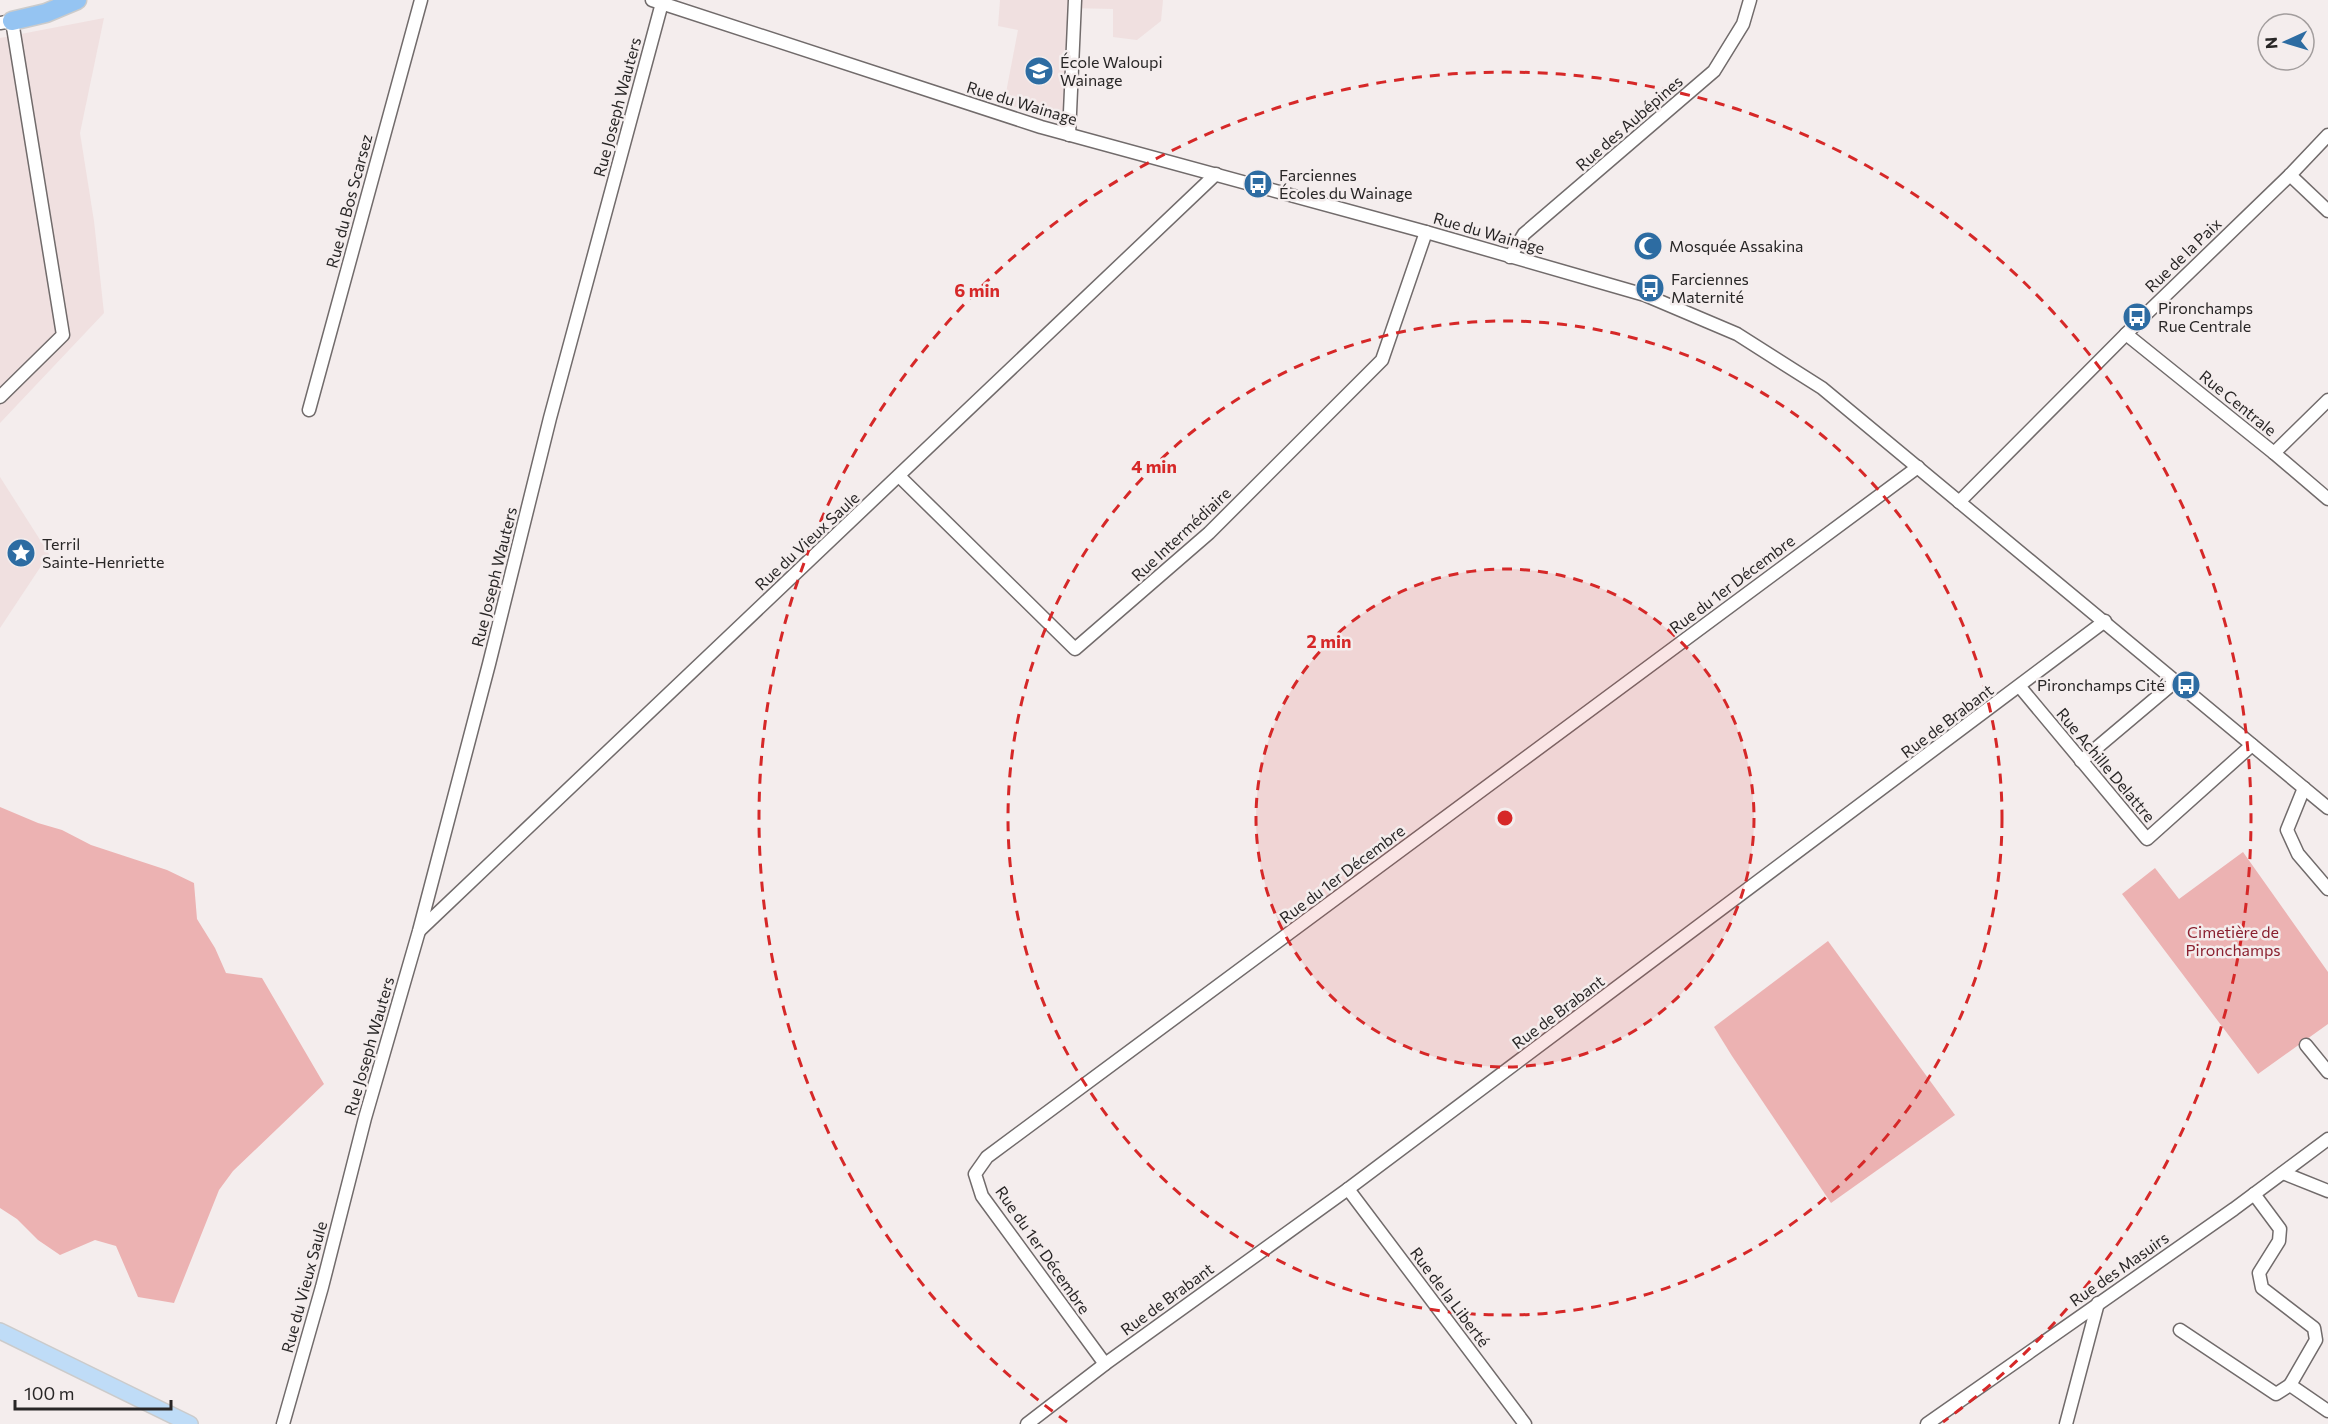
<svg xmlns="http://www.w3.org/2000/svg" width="2328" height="1424" viewBox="0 0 2328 1424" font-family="Commissioner,sans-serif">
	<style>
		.built { fill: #f0e0e0 }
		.green { fill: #ecb2b2 }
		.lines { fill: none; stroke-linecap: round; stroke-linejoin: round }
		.minor-casing { stroke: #716b6b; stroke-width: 15 }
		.major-casing { stroke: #cbcbcb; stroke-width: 18 }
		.highway-casing { stroke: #cbcbcb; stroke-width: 21 }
		.minor { stroke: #fff; stroke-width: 12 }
		.major { stroke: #bfdcf7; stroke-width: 15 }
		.highway { stroke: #95c4f2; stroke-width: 18 }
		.ring { fill: none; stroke: #d62828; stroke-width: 3; stroke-dasharray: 10 8 }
		.labels { text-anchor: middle; stroke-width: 5; stroke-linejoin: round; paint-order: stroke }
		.poi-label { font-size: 16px; fill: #282626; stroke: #f4eded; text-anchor: start }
		.street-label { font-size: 16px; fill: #282626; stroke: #f4eded }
		.park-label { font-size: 16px; fill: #8a202f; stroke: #f4eded }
		.centre { fill: #d62828; stroke: #f4eded; stroke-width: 3 }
		.ring-label { font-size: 18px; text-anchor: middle; font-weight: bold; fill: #d62828; stroke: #f4eded; stroke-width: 5; stroke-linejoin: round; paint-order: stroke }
	</style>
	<rect width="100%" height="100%" fill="#f4eded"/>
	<g class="built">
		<polygon points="1000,0 1163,0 1161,21 1137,40 1113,37 1113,9 1068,8 1067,112 1052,119 1004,103 1018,30 998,26"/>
		<polygon points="104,18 80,133 94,221 104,313 0,423 0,38"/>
		<polygon points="0,477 49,554 0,628"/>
	</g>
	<g class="green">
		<polygon points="0,807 38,823 62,830 91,845 167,870 194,883 197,919 215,948 226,973 262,978 324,1084 233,1171 219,1190 174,1303 138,1297 116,1246 95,1240 60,1255 38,1240 17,1219 0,1208"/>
		<polygon points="2243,852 2328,972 2328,1024 2258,1074 2122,894 2155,868 2179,899"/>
		<polygon points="1828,941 1955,1115 1831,1203 1732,1056 1714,1027"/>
	</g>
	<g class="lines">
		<g class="minor-casing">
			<g id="minor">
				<polyline points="652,0 1041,127 1426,232 1645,295 1737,334 1822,388 2328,808"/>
				<polyline points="0,23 12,21 63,335 0,397"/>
				<polyline points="1069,135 1075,0"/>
				<polyline points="2290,175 2328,211"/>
				<polyline points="1510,257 1524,234 1714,71 1743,24 1750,0"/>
				<polyline points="2126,334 2274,453 2328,499"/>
				<polyline points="309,410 421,0"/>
				<polyline points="2274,453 2328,400"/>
				<polyline points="900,477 1075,649 1209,533 1382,360 1426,232"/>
				<polyline points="1959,502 2143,317 2290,175 2328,135"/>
				<polyline points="2020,687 2147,839 2252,745"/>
				<polyline points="2081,761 2176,681"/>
				<polyline points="2304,788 2287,830 2298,854 2328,889"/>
				<polyline points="420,930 1216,174"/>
				<polyline points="2306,1045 2328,1072"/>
				<polyline points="2283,1173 2328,1191"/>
				<polyline points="1348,1189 1525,1424"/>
				<polyline points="2254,1194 2280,1229 2279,1241 2259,1273 2262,1288 2314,1328 2316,1340 2290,1385"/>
				<polyline points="2180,1330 2276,1394 2290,1385 2328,1411"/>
				<polyline points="1105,1364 982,1196 975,1174 987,1157 1918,467"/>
				<polyline points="283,1424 322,1287 365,1118 419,931 489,664 550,418 662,3"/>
				<polyline points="1027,1424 1105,1364 1348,1189 2105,621"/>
				<polyline points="1927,1424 2234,1209 2328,1139"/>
				<polyline points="2066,1424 2098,1303"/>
			</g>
		</g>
		<g class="major-casing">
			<polyline id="major" points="0,1331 190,1424"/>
		</g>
		<g class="highway-casing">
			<polyline id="highway" points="12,21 46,13 77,0"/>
		</g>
		<use href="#minor" class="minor"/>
		<use href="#major" class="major"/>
		<use href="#highway" class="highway"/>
	</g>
	<circle cx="1505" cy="818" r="249" fill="#d62828" fill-opacity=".12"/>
	<g class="ring">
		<circle cx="1505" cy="818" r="249"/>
		<circle cx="1505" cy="818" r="497"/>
		<path d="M1067 1422A746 746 0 1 1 1943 1422"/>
	</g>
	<defs>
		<g id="school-disc" transform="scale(1.5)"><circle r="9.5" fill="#2d6ca2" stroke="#f4eded"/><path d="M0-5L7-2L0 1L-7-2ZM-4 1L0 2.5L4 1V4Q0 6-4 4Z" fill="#fff"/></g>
		<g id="bus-disc" transform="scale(1.5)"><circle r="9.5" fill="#2d6ca2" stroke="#f4eded"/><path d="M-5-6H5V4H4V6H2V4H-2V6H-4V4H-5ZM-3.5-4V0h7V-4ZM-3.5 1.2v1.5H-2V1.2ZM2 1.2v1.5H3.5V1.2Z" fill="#fff"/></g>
		<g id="mosque-disc" transform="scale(1.5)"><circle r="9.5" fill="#2d6ca2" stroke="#f4eded"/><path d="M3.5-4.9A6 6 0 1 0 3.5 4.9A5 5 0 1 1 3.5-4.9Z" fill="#fff"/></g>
		<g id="sight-disc" transform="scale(1.5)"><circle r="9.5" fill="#2d6ca2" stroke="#f4eded"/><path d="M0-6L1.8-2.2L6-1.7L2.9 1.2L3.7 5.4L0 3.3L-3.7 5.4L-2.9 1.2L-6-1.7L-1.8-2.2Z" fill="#fff"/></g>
	</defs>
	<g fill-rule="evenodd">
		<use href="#school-disc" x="1039" y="71"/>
		<use href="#bus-disc" x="1258" y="184"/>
		<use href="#mosque-disc" x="1648" y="246"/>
		<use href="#bus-disc" x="1650" y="288"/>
		<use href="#bus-disc" x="2137" y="317"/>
		<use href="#sight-disc" x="21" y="553"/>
		<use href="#bus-disc" x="2186" y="685"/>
	</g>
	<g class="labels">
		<g class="poi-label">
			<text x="1060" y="68">École Waloupi<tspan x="1060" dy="18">Wainage</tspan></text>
			<text x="1279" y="181">Farciennes<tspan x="1279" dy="18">Écoles du Wainage</tspan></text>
			<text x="1669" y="252">Mosquée Assakina</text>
			<text x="1671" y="285">Farciennes<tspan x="1671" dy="18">Maternité</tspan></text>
			<text x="2158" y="314">Pironchamps<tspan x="2158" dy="18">Rue Centrale</tspan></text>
			<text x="42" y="550">Terril<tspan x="42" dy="18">Sainte-Henriette</tspan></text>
			<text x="2165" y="691" text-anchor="end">Pironchamps Cité</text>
		</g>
		<g class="street-label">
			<text transform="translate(1022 103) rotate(17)" y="6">Rue du Wainage</text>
			<text transform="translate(617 107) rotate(-75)" y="6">Rue Joseph Wauters</text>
			<text transform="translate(1629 123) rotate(-41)" y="6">Rue des Aubépines</text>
			<text transform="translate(349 201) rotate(-75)" y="6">Rue du Bos Scarsez</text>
			<text transform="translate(1489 233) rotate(16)" y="6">Rue du Wainage</text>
			<text transform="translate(2183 255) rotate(-44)" y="6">Rue de la Paix</text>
			<text transform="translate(2238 403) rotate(39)" y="6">Rue Centrale</text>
			<text transform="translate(1181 534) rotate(-43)" y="6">Rue Intermédiaire</text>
			<text transform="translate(807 541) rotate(-43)" y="6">Rue du Vieux Saule</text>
			<text transform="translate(494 577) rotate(-76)" y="6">Rue Joseph Wauters</text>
			<text transform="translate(1732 584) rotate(-37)" y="6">Rue du 1er Décembre</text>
			<text transform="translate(1947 721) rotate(-37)" y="6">Rue de Brabant</text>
			<text transform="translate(2106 765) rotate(50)" y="6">Rue Achille Delattre</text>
			<text transform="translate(1342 874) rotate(-37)" y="6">Rue du 1er Décembre</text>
			<text transform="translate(1558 1012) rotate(-37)" y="6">Rue de Brabant</text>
			<text transform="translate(369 1046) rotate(-74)" y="6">Rue Joseph Wauters</text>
			<text transform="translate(1043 1250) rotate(55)" y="6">Rue du 1er Décembre</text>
			<text transform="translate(2119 1269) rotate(-35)" y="6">Rue des Masuirs</text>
			<text transform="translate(304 1287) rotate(-75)" y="6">Rue du Vieux Saule</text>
			<text transform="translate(1450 1297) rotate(53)" y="6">Rue de la Liberté</text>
			<text transform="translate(1167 1299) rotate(-36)" y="6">Rue de Brabant</text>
		</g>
		<g class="park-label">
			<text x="2233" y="938">Cimetière de<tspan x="2233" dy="18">Pironchamps</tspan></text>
		</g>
	</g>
	<circle cx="1505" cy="818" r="9" class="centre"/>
	<g class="ring-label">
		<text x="977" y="297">6 min</text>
		<text x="1154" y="473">4 min</text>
		<text x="1329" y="648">2 min</text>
	</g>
	<g transform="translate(2286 42) rotate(266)"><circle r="28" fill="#f4eded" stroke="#a29d9d" stroke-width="1.5"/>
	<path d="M0-4.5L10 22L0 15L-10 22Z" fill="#2d6ca2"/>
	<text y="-9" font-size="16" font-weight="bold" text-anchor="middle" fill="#282626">N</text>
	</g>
	<path d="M15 1400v9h156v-9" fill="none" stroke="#282626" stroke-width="3"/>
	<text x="24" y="1400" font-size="18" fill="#282626" stroke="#f4eded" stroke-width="4.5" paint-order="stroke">100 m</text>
</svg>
